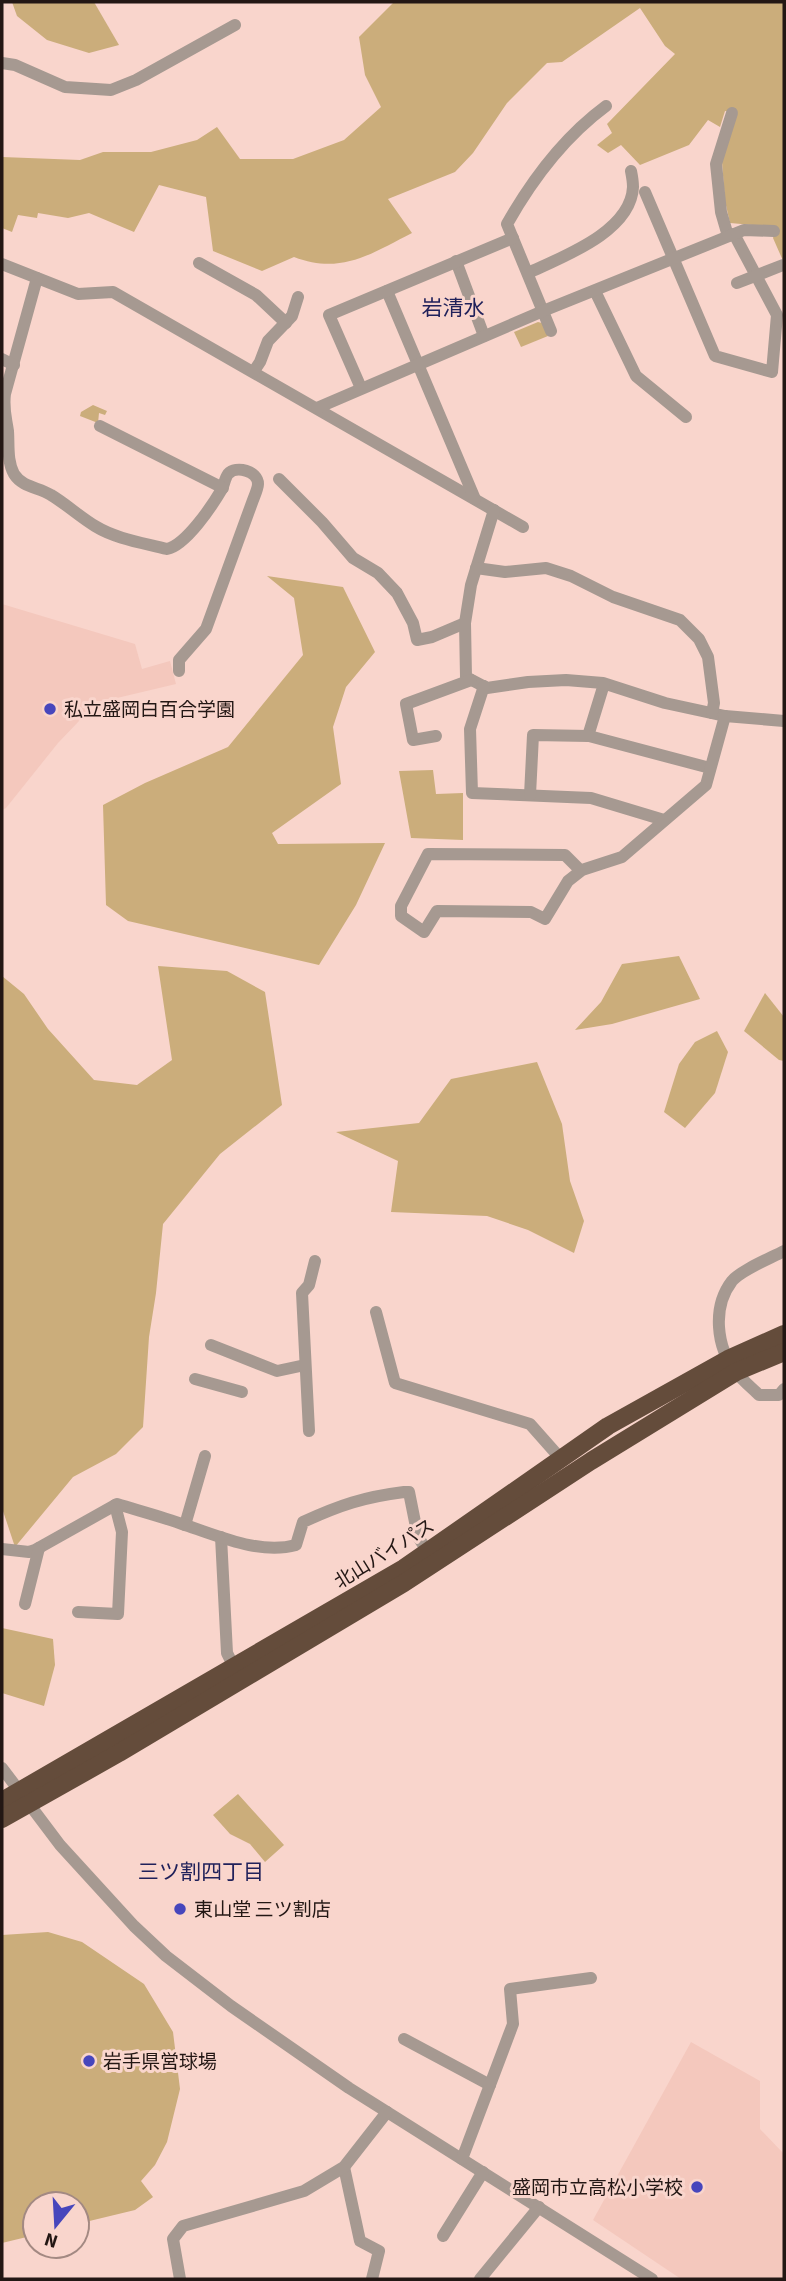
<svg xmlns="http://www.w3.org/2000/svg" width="786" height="2281" viewBox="0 0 786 2281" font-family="'Source Sans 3','Noto Sans JP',sans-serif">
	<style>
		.built { fill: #f4c8bd }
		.green { fill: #cbad7b }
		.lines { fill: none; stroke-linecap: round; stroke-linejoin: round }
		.minor { stroke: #a69991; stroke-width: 12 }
		.highway { stroke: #644c3b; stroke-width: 18 }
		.poi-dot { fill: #4746bc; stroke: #f9d5cc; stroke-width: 2.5 }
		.labels { text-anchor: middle; stroke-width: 6; stroke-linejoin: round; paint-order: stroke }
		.poi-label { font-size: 19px; fill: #231714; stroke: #f9d5cc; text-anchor: start }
		.street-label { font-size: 19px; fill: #231714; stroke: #f9d5cc }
		.neighbourhood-label { font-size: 21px; fill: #20215a; stroke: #f9d5cc }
	</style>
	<rect width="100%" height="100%" fill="#f9d5cc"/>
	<g class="built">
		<polygon points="2,604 135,644 142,669 170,661 176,684 117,698 79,721 58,743 6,808 2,810"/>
		<polygon points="691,2042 760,2081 760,2129 784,2154 784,2279 681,2279 593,2220"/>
	</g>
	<g class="green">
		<polygon points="12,2 94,2 119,45 89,53 47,40 17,16"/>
		<path d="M 394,2 L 784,2 L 784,263 L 773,238 L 776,227 L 730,223 L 725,201 L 722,162 L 737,113 L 725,111 L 720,127 L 708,120 L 689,145 L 640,165 L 621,145 L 608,153 L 597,145 L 612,133 L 607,124 L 675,54 L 665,46 L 640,8 L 562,62 L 547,63 L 507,103 L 473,153 L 455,172 L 388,199 L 412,233 C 371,254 341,275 294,257 L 262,271 L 213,251 L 206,197 L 159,185 L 134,232 L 89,213 L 68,218 L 38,213 L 37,218 L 18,215 L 12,232 L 2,228 L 2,157 L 80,160 L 103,152 L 151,152 L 197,140 L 217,127 L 240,159 L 293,159 L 344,140 L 381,107 L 365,75 L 359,37 Z"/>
		<polygon points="538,322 542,323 548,336 521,347 514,332"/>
		<polygon points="93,405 107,411 105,415 99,413 98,423 80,416 81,412"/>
		<polygon points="267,576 343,587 375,652 346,687 333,727 341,784 272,833 278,844 385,843 356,905 319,965 128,921 106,905 103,805 145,783 228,747 303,655 294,598"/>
		<polygon points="433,770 436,794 463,793 463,840 411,838 399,771"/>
		<polygon points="679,956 700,999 612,1024 575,1030 601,1002 622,964"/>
		<polygon points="158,966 227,971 265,992 282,1105 220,1154 163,1224 156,1293 149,1337 143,1427 116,1454 73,1477 15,1547 2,1508 2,976 24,994 48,1029 94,1080 137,1085 172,1060"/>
		<polygon points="765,993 784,1017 784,1061 779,1060 744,1031"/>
		<polygon points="717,1031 728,1052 715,1093 685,1128 664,1112 679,1064 695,1042"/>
		<polygon points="537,1062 562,1124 570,1181 584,1221 574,1253 528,1230 487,1216 391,1212 398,1161 336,1132 419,1123 451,1079"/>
		<polygon points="2,1628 53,1639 55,1665 44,1706 2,1693"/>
		<polygon points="238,1794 284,1845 265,1862 250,1844 230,1834 213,1815"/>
		<polygon points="48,1932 82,1942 144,1984 173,2032 180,2089 167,2142 155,2165 141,2181 153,2197 135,2210 77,2224 77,2204 35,2204 35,2235 2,2243 2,1935"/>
	</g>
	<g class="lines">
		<g class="minor">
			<polyline points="2,63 15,65 65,87 111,90 136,80 235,25"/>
			<polyline points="645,192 715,356 772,372 777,315 734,234"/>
			<polyline points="728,236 721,212 716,164 732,113"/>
			<polyline points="456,261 484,336"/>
			<polyline points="199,263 256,295 286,323"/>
			<polyline points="2,264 78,294 113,292 523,527"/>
			<path d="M 528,273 C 562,257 631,232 633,187 C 633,182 632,176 631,171"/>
			<path d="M 37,278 L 5,394 C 3,409 6,417 8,431 C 9,446 7,461 14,474 C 23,488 39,487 51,495 C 66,504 80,517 95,526 C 116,539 144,543 167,549 C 186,545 212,506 222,489 C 224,485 225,478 228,474 C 236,465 258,471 258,484 C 258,488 255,495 253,500 L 206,629 L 179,660 L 179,671"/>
			<polyline points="737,283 783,265"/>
			<polyline points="387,291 475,499"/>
			<polyline points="595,291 636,376 686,417"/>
			<path d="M 551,331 L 507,224 C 533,178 564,137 606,106"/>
			<polyline points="2,359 14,365"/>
			<polyline points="254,371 260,362 268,341 292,316 298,297"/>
			<polyline points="361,388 329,315 513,238"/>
			<polyline points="317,408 543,311 744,230 774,231"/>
			<polyline points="100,426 223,488"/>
			<polyline points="279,479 322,522 353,558 378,573 397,593 413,623 417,640 432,637 465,623"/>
			<polyline points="494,510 471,585 465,623 466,677 487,688 528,682 566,680 603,683 665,703 725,716 784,721"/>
			<polyline points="476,568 505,572 546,568 571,576 613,597 680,620 699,639 708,657 714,703 712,713"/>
			<polyline points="484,686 470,729 472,793 591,798 664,820"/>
			<polyline points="436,736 413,740 406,704 471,680"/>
			<polyline points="588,736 604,684"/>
			<polyline points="530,795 533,735 589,736 710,768"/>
			<polyline points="581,871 565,855 428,854 401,906 401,916 424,932 437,911 531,912 545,919 568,881 582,870 622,857 706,785 725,716"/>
			<path d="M 784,1251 C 771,1258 741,1270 732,1281 C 712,1307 716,1347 736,1372 C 743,1381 752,1388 759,1395 L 779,1395 L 784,1389"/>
			<polyline points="376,1312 395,1383 530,1424 561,1459"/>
			<polyline points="211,1345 277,1371 305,1365"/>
			<polyline points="195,1379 242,1392"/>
			<polyline points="309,1431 302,1293 309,1285 315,1261"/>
			<polyline points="185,1525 205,1456"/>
			<polyline points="221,1537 227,1653 234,1667"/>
			<path d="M 2,1549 L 29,1552 L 35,1550 L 117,1504 C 140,1511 163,1517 185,1525 C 219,1536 260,1555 296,1545 L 303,1522 C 340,1505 364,1497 404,1492 L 409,1492 L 418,1537 L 428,1552"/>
			<polyline points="25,1604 39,1548"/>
			<polyline points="78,1612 118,1614 122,1532 115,1505"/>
			<polyline points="2,1768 60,1845 134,1926 166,1956 231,2006 349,2088 652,2279"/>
			<polyline points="404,2039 490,2085"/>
			<polyline points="462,2159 513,2024 510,1989 591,1978"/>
			<polyline points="344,2167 360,2241 379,2251 372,2279"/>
			<polyline points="443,2236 483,2172"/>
			<polyline points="180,2279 173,2239 183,2226 304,2191 344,2167 387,2112"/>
			<polyline points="480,2279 539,2207"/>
		</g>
		<g class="highway">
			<polyline points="2,1801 404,1568 608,1426 728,1359 784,1334"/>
			<polyline points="2,1819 119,1753 404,1583 591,1461 736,1372 784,1352"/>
		</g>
	</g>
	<g class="poi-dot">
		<circle cx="50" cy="709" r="7"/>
		<circle cx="180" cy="1909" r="7"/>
		<circle cx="89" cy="2061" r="7"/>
		<circle cx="697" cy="2187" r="7"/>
	</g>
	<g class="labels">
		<g class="poi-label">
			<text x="64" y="716">私立盛岡白百合学園</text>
			<text x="194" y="1916">東山堂 三ツ割店</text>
			<text x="103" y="2068">岩手県営球場</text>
			<text x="683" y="2194" text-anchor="end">盛岡市立高松小学校</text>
		</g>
		<g class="street-label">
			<text transform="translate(384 1553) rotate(-32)" y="7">北山バイパス</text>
		</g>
		<g class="neighbourhood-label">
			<text x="453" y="315">岩清水</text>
			<text x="201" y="1879">三ツ割四丁目</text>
		</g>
	</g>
	<rect width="786" height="2281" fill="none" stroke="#231714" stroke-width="7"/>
	<g transform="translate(56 2225) rotate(198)"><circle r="33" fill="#f9d5cc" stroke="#a38982" stroke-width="2"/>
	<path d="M0-5L12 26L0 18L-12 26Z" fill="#4746bc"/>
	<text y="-10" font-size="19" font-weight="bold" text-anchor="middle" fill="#231714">N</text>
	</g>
</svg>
